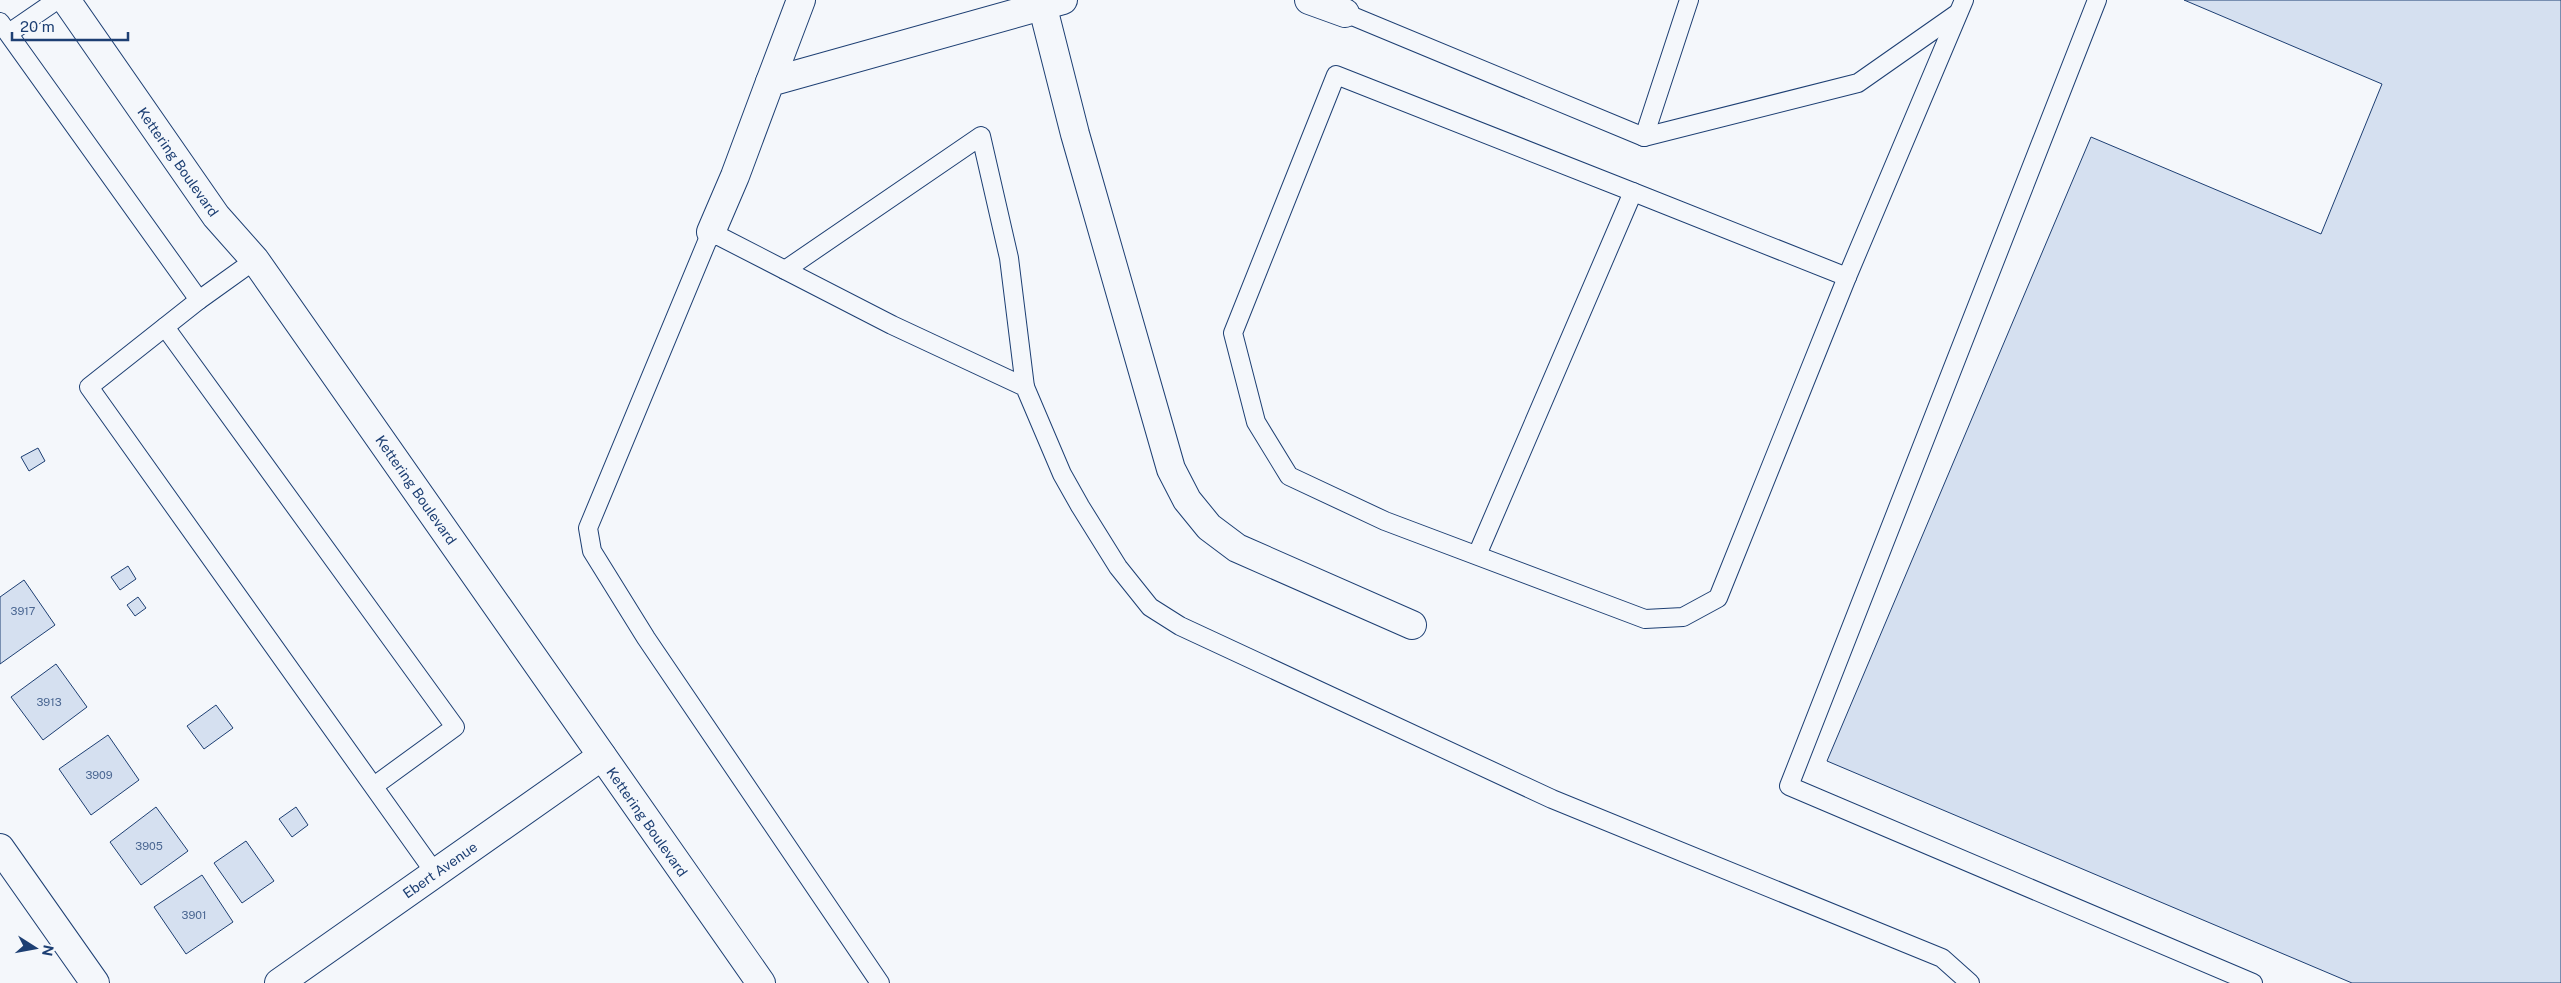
<svg xmlns="http://www.w3.org/2000/svg" width="2561" height="983" viewBox="0 0 2561 983" font-family="'Public Sans',sans-serif">
	<style>
		.building { fill: #d5e0f0; stroke: #1d3f73 }
		.lines { fill: none; stroke-linecap: round; stroke-linejoin: round }
		.service-casing { stroke: #1d3f73; stroke-width: 20 }
		.minor-casing { stroke: #1d3f73; stroke-width: 30 }
		.primary-casing { stroke: #1d3f73; stroke-width: 30 }
		.service { stroke: #f4f7fb; stroke-width: 18 }
		.minor { stroke: #f4f7fb; stroke-width: 28 }
		.primary { stroke: #f4f7fb; stroke-width: 28 }
		.labels { text-anchor: middle; stroke-width: 4; stroke-linejoin: round; paint-order: stroke }
		.number-label { font-size: 11px; fill: #4b6792 }
		.street-label { font-size: 14px; fill: #1d3f73; stroke: #f4f7fb }
	</style>
	<rect width="100%" height="100%" fill="#f4f7fb"/>
	<g class="building">
		<polygon points="2184,0 2561,0 2561,983 2352,983 1827,761 2091,137 2321,234 2382,84"/>
		<polygon points="38,448 45,461 29,471 21,457"/>
		<polygon points="128,566 136,579 120,590 111,577"/>
		<polygon points="24,580 55,625 0,664 0,597"/>
		<polygon points="138,597 146,608 135,616 127,605"/>
		<polygon points="56,664 87,707 43,740 11,697"/>
		<polygon points="216,705 233,728 204,749 187,726"/>
		<polygon points="108,735 139,780 91,815 59,769"/>
		<polygon points="156,807 188,851 141,885 110,842"/>
		<polygon points="296,807 308,825 292,837 279,819"/>
		<polygon points="246,841 274,881 242,903 214,863"/>
		<polygon points="202,875 233,922 186,954 154,907"/>
	</g>
	<g class="lines">
		<g class="service-casing">
			<g id="service">
				<polyline points="2097,0 1789,786 2253,983"/>
				<polyline points="1345,13 1644,137 1858,83 1958,13"/>
				<polyline points="0,22 199,300 255,260"/>
				<polyline points="9,33 57,0"/>
				<polyline points="1644,137 1689,0"/>
				<polyline points="1633,192 1847,277"/>
				<polyline points="785,270 981,136 1009,258 1025,387"/>
				<polyline points="199,300 89,387 435,873"/>
				<polyline points="165,327 455,727 374,786"/>
				<polyline points="1477,555 1633,192 1336,75 1233,333 1256,422 1289,476 1385,521 1645,619 1683,617 1718,598 1847,277 1964,0"/>
				<polyline points="880,983 646,638 592,551 588,528 711,232 892,325 1025,387 1062,474 1080,506 1118,567 1150,607 1180,626 1552,799 1942,958 1970,983"/>
			</g>
		</g>
		<g class="minor-casing">
			<g id="minor">
				<polyline points="1041,0 1075,134 1171,469 1187,500 1209,527 1237,548 1412,625"/>
				<polyline points="1309,0 1345,13"/>
				<polyline points="770,82 801,0"/>
				<polyline points="711,232 735,176 770,82 1063,0"/>
				<polyline points="0,848 95,983"/>
				<polyline points="279,983 602,756"/>
			</g>
		</g>
		<g class="primary-casing">
			<polyline id="primary" points="66,0 216,216 255,260 761,983"/>
		</g>
		<use href="#service" class="service"/>
		<use href="#minor" class="minor"/>
		<use href="#primary" class="primary"/>
	</g>
	<g class="labels">
		<g class="number-label">
			<text x="23" y="615">3917</text>
			<text x="49" y="706">3913</text>
			<text x="99" y="779">3909</text>
			<text x="149" y="850">3905</text>
			<text x="194" y="919">3901</text>
		</g>
		<g class="street-label">
			<text transform="translate(178 162) rotate(55)" y="5">Kettering Boulevard</text>
			<text transform="translate(416 490) rotate(55)" y="5">Kettering Boulevard</text>
			<text transform="translate(647 822) rotate(55)" y="5">Kettering Boulevard</text>
			<text transform="translate(440 870) rotate(-35)" y="5">Ebert Avenue</text>
		</g>
	</g>
	<g transform="translate(35 948) rotate(101)" stroke="#f4f7fb" stroke-width="4" paint-order="stroke">
	<path d="M0-4L9 19L0 12L-9 19Z" fill="#1d3f73"/>
	<text y="-8" font-size="14" font-weight="bold" text-anchor="middle" fill="#1d3f73">N</text>
	</g>
	<path d="M12 32v8h116v-8" fill="none" stroke="#1d3f73" stroke-width="2.5"/>
	<text x="20" y="32" font-size="15" fill="#1d3f73" stroke="#f4f7fb" stroke-width="4" paint-order="stroke">20 m</text>
</svg>
